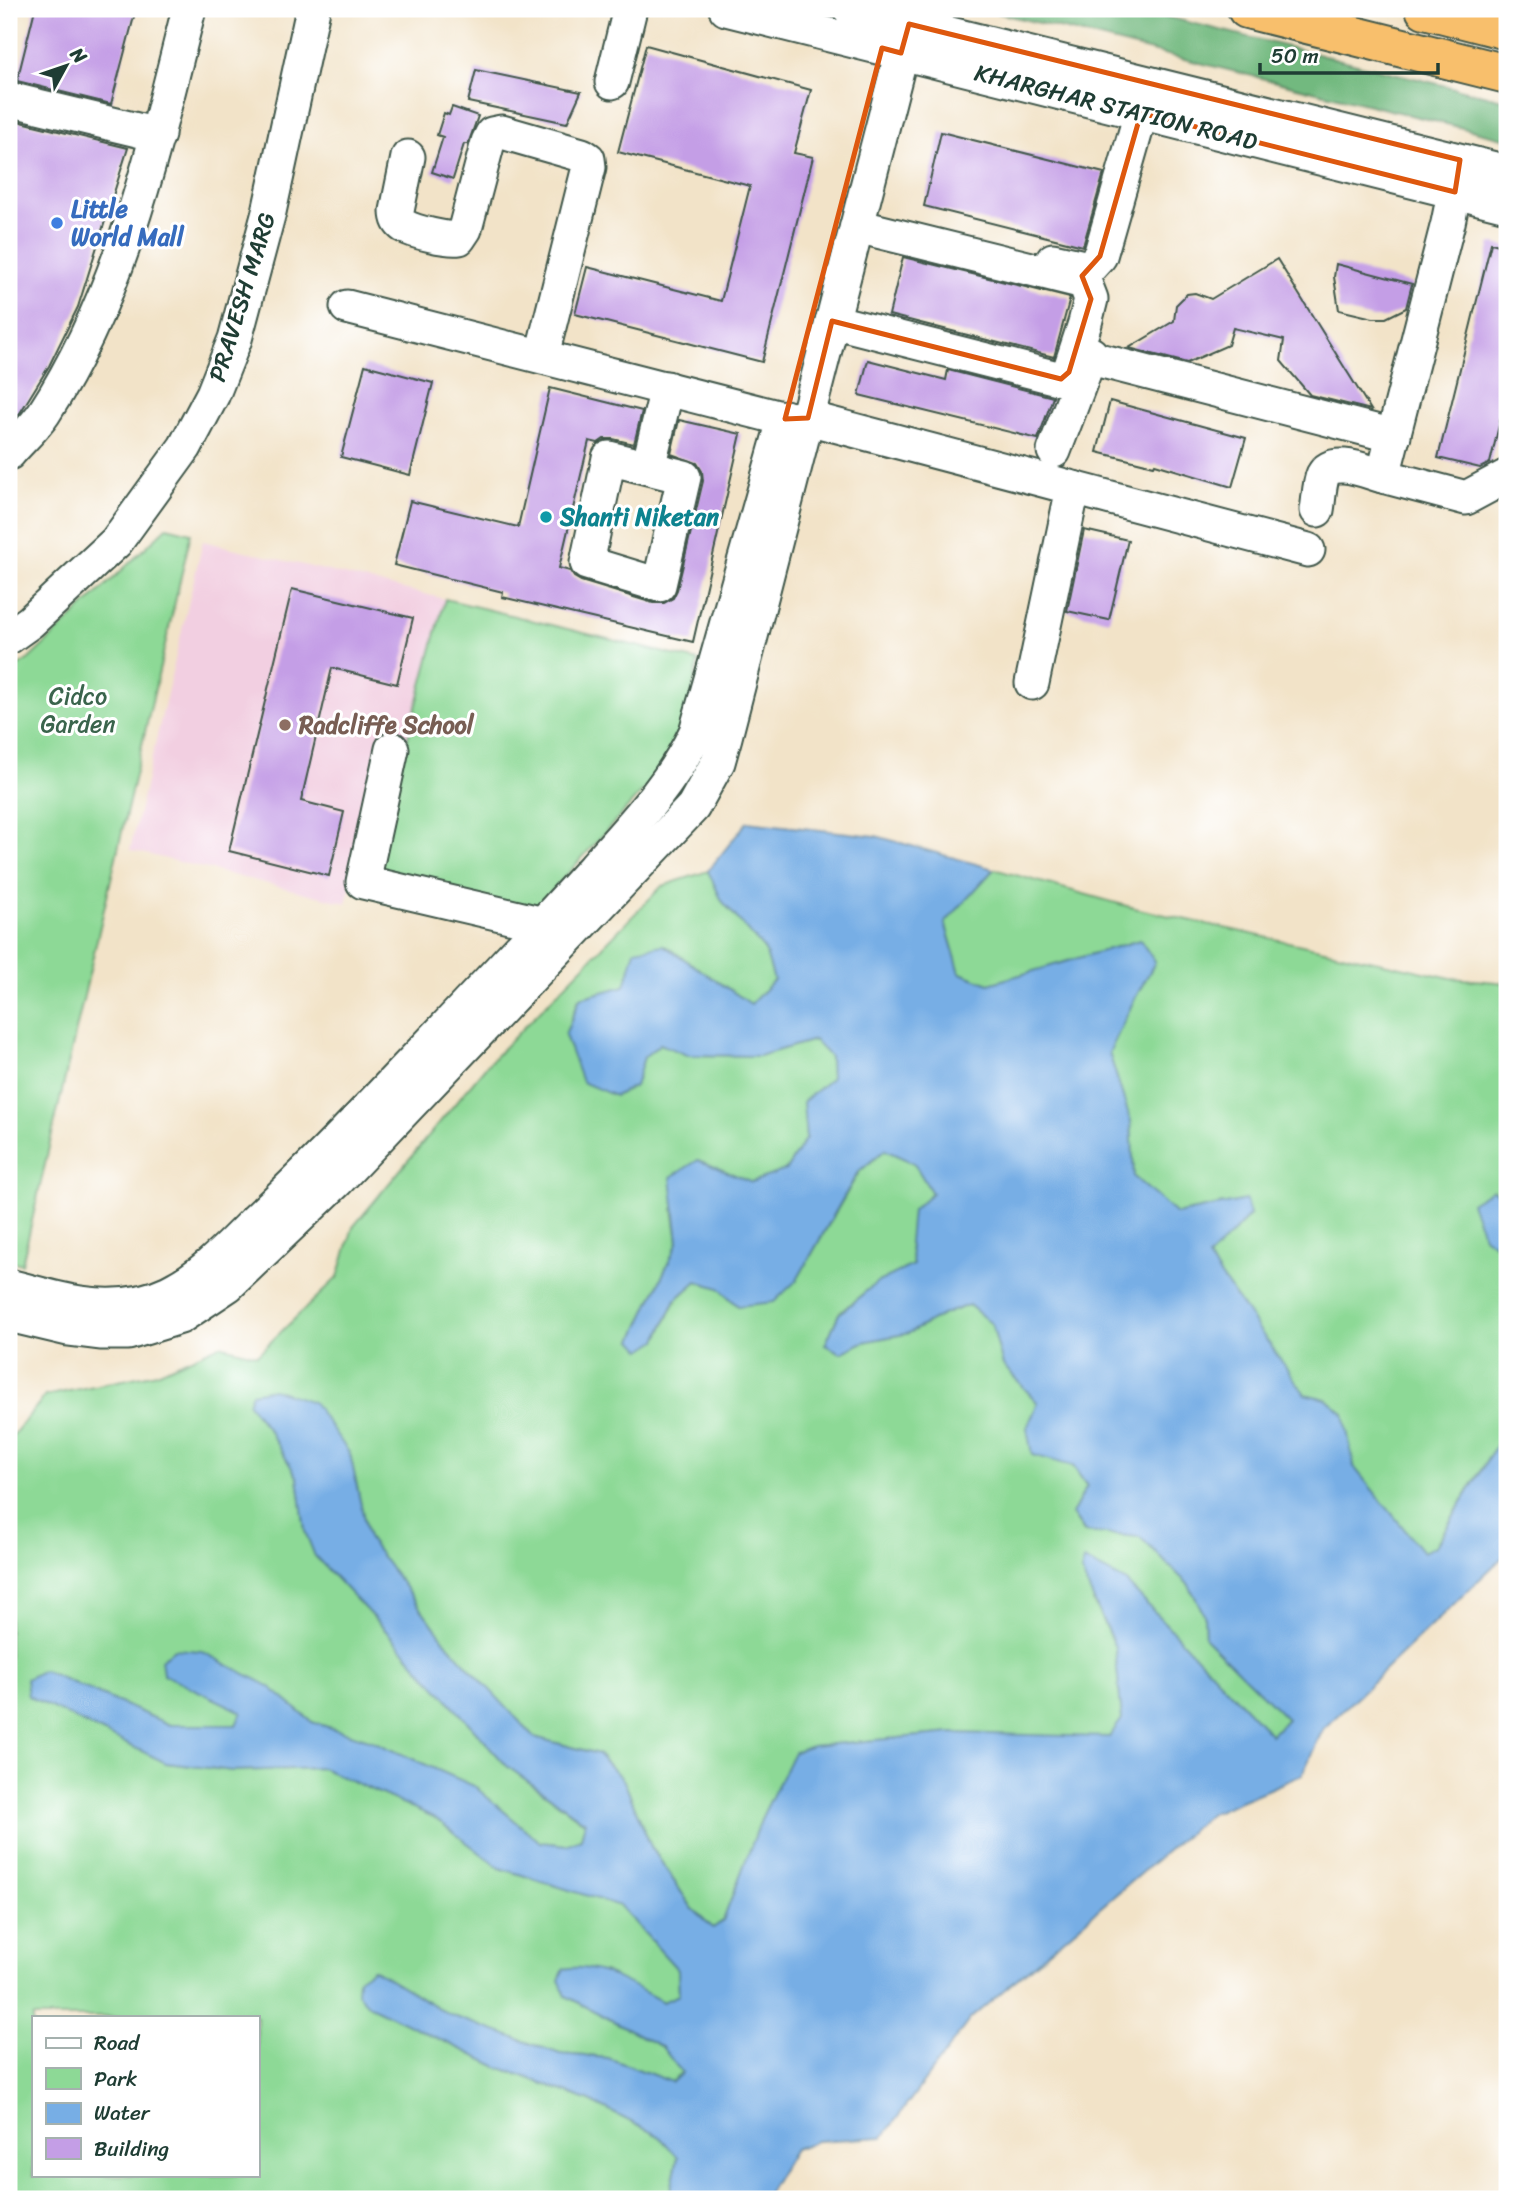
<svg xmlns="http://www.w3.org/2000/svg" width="1516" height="2208" viewBox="0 0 1516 2208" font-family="Sriracha,sans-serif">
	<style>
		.built { fill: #f2cfe1 }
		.green { fill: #8dd996; stroke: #568b65; stroke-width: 2; fill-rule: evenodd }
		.forest { fill: #72b97f; stroke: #487b5a; stroke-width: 2 }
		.water { fill: #77aee5; stroke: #4b768c; stroke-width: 2 }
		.building { fill: #c49ee6 }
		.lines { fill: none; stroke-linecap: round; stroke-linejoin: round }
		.minor-casing { stroke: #3f564a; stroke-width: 37 }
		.highway-casing { stroke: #3f564a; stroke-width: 42 }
		.minor { stroke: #fff; stroke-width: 33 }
		.highway { stroke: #f8bf6c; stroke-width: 38 }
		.marked { fill: none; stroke: #de580e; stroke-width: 5; stroke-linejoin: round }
		.shop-dot { fill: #3f7fe0; stroke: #fff; stroke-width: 2.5 }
		.culture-dot { fill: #0f9aa8; stroke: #fff; stroke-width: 2.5 }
		.education-dot { fill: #8d6e63; stroke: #fff; stroke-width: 2.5 }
		.labels { text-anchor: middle; stroke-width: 6; stroke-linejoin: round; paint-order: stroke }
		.street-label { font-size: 24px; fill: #1f3d34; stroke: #fff }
		.shop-label { font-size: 24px; font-weight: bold; fill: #366cbe; stroke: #fff; text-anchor: start }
		.culture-label { font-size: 24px; font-weight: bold; fill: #0d838f; stroke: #fff; text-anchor: start }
		.park-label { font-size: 24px; fill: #3a644c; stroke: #fff }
		.education-label { font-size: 24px; font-weight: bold; fill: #785e54; stroke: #fff; text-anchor: start }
	</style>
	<rect width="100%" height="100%" fill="#fff"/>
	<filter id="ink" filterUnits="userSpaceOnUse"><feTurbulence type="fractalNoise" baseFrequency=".0143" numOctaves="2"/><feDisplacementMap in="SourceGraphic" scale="14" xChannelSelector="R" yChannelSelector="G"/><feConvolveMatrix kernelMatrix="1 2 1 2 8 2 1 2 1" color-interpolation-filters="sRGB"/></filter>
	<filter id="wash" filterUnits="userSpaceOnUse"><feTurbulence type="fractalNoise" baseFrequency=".00686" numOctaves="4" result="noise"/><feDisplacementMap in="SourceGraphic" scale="28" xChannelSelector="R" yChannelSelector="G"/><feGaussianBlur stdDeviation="1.57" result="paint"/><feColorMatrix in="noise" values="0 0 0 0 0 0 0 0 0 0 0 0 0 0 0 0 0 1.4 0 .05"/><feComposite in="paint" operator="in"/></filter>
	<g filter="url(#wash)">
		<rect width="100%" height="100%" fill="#f2e3c8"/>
		<polygon class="built" points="203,541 445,599 372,872 355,868 346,903 130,850"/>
		<g class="green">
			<polygon points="167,527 191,533 22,1264 9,1261 9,672 29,659"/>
			<polygon points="445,599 698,661 685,733 669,762 533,912 372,872"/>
			<polygon points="994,869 1134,908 1451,978 1507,983 1507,1197 1492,1190 1484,1236 1507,1254 1507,1409 1502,1413 1504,1432 1435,1546 1423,1553 1353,1467 1344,1414 1326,1399 1305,1395 1208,1258 1250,1215 1223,1204 1176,1214 1134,1177 1131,1122 1109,1053 1133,1002 1155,962 1140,940 989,984 960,973 945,922"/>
			<path d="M 708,871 L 722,901 L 765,950 L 774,980 L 751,1004 L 664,945 L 625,986 L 579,998 L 565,1035 L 582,1081 L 615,1096 L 635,1086 L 644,1057 L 660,1044 L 687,1055 L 759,1056 L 814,1040 L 830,1056 L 831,1079 L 803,1102 L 806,1138 L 786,1170 L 752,1182 L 698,1160 L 673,1209 L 678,1242 L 633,1340 L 657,1340 L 677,1299 L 697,1281 L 719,1288 L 738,1306 L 797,1280 L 859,1172 L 885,1150 L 914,1163 L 932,1193 L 909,1242 L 913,1265 L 876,1283 L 839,1313 L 825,1345 L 841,1353 L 863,1342 L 909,1333 L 944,1314 L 969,1305 L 992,1324 L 1003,1365 L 1038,1403 L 1027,1428 L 1073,1466 L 1087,1487 L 1072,1514 L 1084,1532 L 1140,1537 L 1189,1585 L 1204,1614 L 1205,1638 L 1287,1719 L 1271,1735 L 1125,1581 L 1093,1601 L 1115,1647 L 1122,1719 L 1109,1738 L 952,1733 L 812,1746 L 795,1752 L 763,1815 L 723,1921 L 713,1928 L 692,1908 L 651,1846 L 624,1781 L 598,1754 L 534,1737 L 449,1646 L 368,1538 L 350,1454 L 248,1403 L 270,1432 L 298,1478 L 305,1531 L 315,1556 L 388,1633 L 507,1766 L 585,1823 L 581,1839 L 566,1845 L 540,1842 L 474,1786 L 372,1741 L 312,1722 L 269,1686 L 243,1713 L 236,1725 L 170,1725 L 43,1670 L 166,1763 L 233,1771 L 322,1768 L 434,1817 L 500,1868 L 620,1906 L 678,1970 L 679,1995 L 663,2002 L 604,1972 L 566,1996 L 662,2047 L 682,2073 L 671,2082 L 608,2058 L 560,2054 L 450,2015 L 373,1969 L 370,2006 L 496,2066 L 590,2101 L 659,2136 L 678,2157 L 669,2199 L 9,2199 L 9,1440 L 45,1396 L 157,1373 L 220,1345 L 257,1355 L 338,1277 L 353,1227 L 487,1065 L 662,886 ZM 33,2017 L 257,2017 L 257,2175 L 33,2175 Z"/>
		</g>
		<polygon class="forest" points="982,9 1135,9 1507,101 1507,139"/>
		<g class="water">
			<path d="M 747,822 L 876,836 L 994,869 L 945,923 L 960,973 L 989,984 L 1140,940 L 1155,962 L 1133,1002 L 1109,1053 L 1131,1122 L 1134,1177 L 1176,1214 L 1246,1200 L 1250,1215 L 1208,1258 L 1305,1394 L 1326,1399 L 1344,1414 L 1354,1467 L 1423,1552 L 1436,1546 L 1504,1432 L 1502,1413 L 1507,1409 L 1507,1553 L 1323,1729 L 1302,1775 L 1210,1814 L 970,2019 L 883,2137 L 816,2141 L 794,2149 L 764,2199 L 669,2199 L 678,2157 L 659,2136 L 590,2101 L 496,2066 L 370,2006 L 357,1993 L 358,1979 L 373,1969 L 450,2015 L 560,2054 L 608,2058 L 672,2082 L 682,2073 L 662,2047 L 566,1996 L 559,1980 L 564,1969 C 599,1962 633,1987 663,2002 L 679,1995 L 678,1970 L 620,1906 L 500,1868 L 434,1817 L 322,1768 L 233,1771 L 166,1763 L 28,1696 L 26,1679 L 43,1670 L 170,1725 L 236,1725 L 242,1712 L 163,1674 L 161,1660 L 174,1649 L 201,1651 L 269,1686 L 312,1722 L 372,1741 L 474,1786 L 540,1842 L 566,1845 L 581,1839 L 585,1822 L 507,1766 L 388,1633 L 315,1556 L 305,1531 L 298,1478 L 270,1432 L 248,1403 L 252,1393 L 273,1389 L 313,1402 L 350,1454 L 368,1538 L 449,1646 L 534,1737 L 598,1754 L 624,1781 L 651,1847 L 692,1908 L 713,1928 L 723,1921 L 763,1815 L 794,1752 L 812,1746 L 952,1733 L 1109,1737 L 1122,1719 L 1115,1647 L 1081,1572 L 1084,1560 L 1125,1581 L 1271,1735 L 1287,1719 L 1205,1638 L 1204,1614 L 1189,1585 L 1140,1537 L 1085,1532 L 1072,1514 L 1087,1486 L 1073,1466 L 1032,1455 L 1027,1428 L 1038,1403 L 1003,1365 L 992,1324 L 969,1305 L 944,1314 L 909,1333 L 863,1342 L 841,1353 L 825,1345 L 839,1314 L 876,1283 L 913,1265 L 909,1242 L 912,1210 L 932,1193 L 914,1163 L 885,1150 L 858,1172 L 797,1280 L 774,1302 L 738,1306 L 719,1288 L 697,1281 L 676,1299 L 657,1340 L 642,1350 L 633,1340 L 678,1242 L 671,1177 L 698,1160 L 752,1182 L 786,1170 L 806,1138 L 803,1102 L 831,1078 L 830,1057 L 814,1040 L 759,1056 L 687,1055 L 660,1044 L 644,1057 L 635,1086 L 615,1096 L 582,1082 L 565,1035 L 580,998 L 625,986 L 635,950 L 663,945 L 751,1004 L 774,980 L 765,950 L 722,901 L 708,871 Z"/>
			<polygon points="1492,1190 1507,1197 1507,1254 1484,1236 1471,1203"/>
		</g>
		<g id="blocks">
			<g class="building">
				<polygon points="35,9 136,9 111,104 17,81"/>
				<polygon points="646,45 811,90 794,153 813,157 762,362 575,314 587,267 721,301 750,186 618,152"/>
				<polygon points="476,70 581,92 567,123 468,102"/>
				<polygon points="452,107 478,116 468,144 464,144 453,179 432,172 443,137 437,135 444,113 449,115"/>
				<polygon points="9,119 128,148 78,307 49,366 20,413 9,425"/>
				<polygon points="941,132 1104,173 1083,246 924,206"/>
				<polygon points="1491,243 1507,247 1507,392 1490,463 1480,468 1438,458"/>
				<polygon points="903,257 1070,298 1054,357 889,315"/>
				<polygon points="1277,259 1338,357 1371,410 1310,395 1281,361 1284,340 1233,328 1228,345 1187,363 1129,348 1174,321 1176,305 1187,294 1195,293 1211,299"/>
				<polygon points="1336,264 1412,284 1406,308 1386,318 1373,318 1339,310 1334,277"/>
				<polygon points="868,360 946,380 948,370 1053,397 1038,439 859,395"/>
				<polygon points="365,365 433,383 410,475 341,457"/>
				<polygon points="550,388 642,411 634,444 613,439 604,439 598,443 589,441 559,568 570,571 574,577 581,581 653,603 664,603 673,598 677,590 703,481 702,471 697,463 671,454 679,420 741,434 693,642 502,597 503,592 394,565 410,501 518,527"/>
				<polygon points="1110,401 1246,438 1232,487 1155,464 1154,466 1097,452"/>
				<polygon points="1084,530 1128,540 1109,620 1067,611"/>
				<polygon points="292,589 413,618 397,684 332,668 301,801 344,812 329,876 229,851"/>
			</g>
		</g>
	</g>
	<g filter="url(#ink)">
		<use href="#blocks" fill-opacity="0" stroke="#3f564a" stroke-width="2"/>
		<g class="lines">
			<g class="minor-casing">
				<g id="minor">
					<polyline points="726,9 1507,205"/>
					<polyline points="850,9 1507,172"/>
					<polyline points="612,82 630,9"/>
					<polyline points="9,99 158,135"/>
					<path d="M 408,157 L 397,211 C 397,217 398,222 404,226 C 414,232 448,240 459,238 L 465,229 L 488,142 L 492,134 L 502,132 L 582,155 L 588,159 L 589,167 L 542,355"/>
					<polyline points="1459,169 1448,223 1383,476 1466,498 1507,476"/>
					<polyline points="1053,260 1089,268 1100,256 1141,113"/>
					<polyline points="347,307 785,419 808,418 1308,550"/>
					<polyline points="832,321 1061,379 1069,372 1085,323 1091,299 1086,286 1080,281 857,226"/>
					<polyline points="1091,358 1394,436"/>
					<polyline points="1054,451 1091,354"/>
					<path d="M 9,453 C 20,440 34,428 44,413 C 123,291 154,148 189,9"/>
					<polyline points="648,468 684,477 659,585 587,563 609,458 648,468 667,388"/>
					<path d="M 1317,510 C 1319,500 1319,484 1323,475 C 1333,456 1367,472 1383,476"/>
					<polyline points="9,637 30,622 116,542 185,447 213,394 235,339 269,212 313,9"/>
					<polyline points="1032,683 1073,488"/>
					<polyline points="392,749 363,882 544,924 560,933"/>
					<path d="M 9,1286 C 63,1300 115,1318 169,1292 C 202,1276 228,1248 254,1222 C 303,1176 350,1128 396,1079 C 462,1010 528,941 592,870 C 631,826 671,785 696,732 L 785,417"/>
					<polyline points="9,1315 68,1329 100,1333 128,1333 180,1317 228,1285 337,1181 693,807 718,762 725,737 909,24"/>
				</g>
			</g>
			<g class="highway-casing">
				<g id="highway">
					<polyline points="1247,9 1507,74"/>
					<polyline points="1425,9 1507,30"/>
				</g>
			</g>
			<use href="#minor" class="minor"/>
			<use href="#highway" class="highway"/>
		</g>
	</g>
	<path class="marked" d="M 909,24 L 1460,160 L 1455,192 L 1141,113 L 1100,256 L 1082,276 L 1091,299 L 1069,372 L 1061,379 L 832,321 L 808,418 L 785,419 L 882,48 L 901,53 Z"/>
	<circle class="shop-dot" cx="57" cy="223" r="7"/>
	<circle class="culture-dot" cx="546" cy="517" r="7"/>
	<circle class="education-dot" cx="285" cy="725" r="7"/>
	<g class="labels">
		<g class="street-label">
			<text transform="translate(1116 107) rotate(14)" y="8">KHARGHAR STATION ROAD</text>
			<text transform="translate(242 297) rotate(-73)" y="8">PRAVESH MARG</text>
		</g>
		<g class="shop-label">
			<text x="71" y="217">Little<tspan x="71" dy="28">World Mall</tspan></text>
		</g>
		<g class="culture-label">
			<text x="560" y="525">Shanti Niketan</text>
		</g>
		<g class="park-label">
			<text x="78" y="704">Cidco<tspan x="78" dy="28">Garden</tspan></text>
		</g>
		<g class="education-label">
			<text x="299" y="733">Radcliffe School</text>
		</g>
	</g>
	<rect width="1516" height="2208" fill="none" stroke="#fff" stroke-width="35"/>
	<rect x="32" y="2016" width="228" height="161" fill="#ffffff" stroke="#a5b1ae" stroke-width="2"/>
	<rect x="46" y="2038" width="35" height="10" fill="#ffffff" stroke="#a5b1ae" stroke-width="2"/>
	<text x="94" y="2050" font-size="21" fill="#1f3d34">Road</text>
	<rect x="46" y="2068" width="35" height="21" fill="#8dd996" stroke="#a5b1ae" stroke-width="2"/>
	<text x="94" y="2086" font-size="21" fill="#1f3d34">Park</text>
	<rect x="46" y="2103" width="35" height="21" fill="#77aee5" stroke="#a5b1ae" stroke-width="2"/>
	<text x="94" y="2120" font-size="21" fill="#1f3d34">Water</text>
	<rect x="46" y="2138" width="35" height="21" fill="#c49ee6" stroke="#a5b1ae" stroke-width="2"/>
	<text x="94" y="2156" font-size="21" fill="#1f3d34">Building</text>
	<g transform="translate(66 66) rotate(50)" stroke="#ffffff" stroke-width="5" paint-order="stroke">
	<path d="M0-5L12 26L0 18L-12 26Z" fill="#1f3d34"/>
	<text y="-10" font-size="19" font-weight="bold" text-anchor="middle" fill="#1f3d34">N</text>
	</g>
	<path d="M1260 63v10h178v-10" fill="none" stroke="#1f3d34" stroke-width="3.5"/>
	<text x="1271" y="63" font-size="21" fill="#1f3d34" stroke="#ffffff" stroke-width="5" paint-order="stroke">50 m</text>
</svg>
